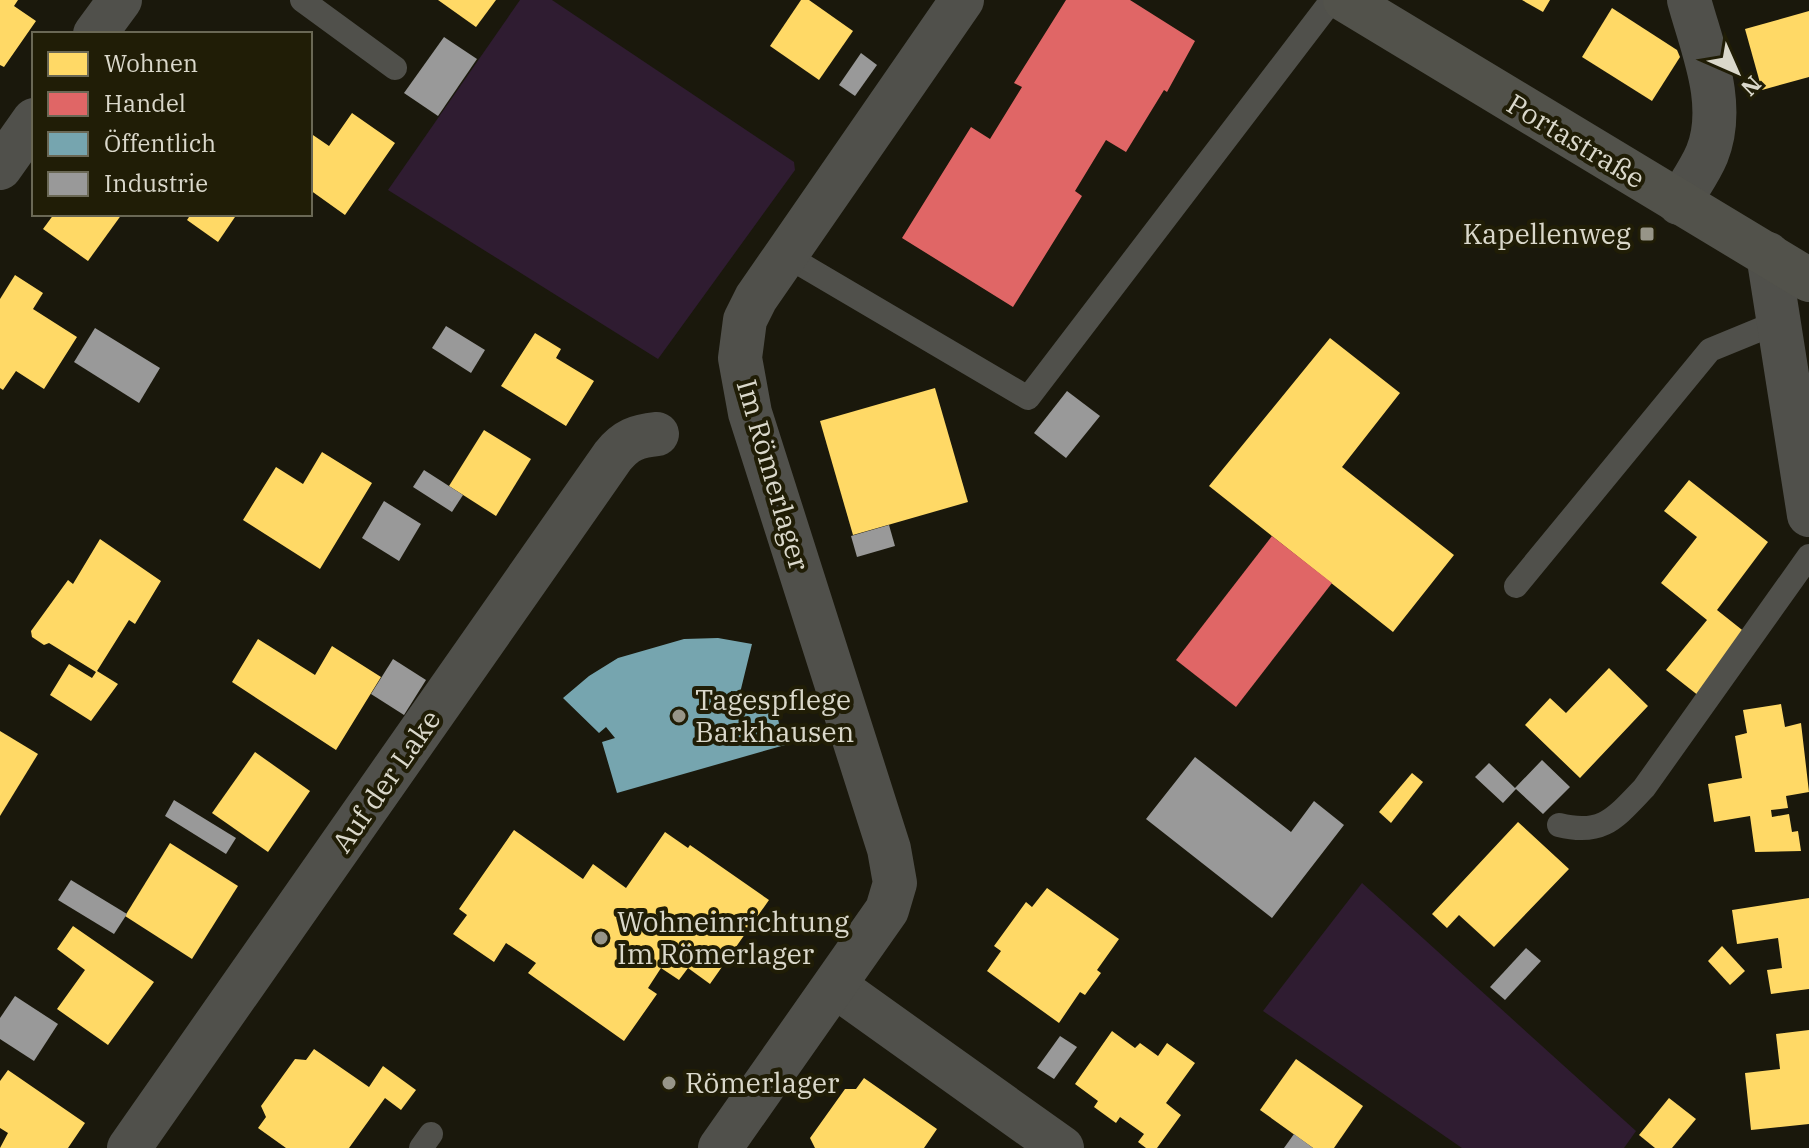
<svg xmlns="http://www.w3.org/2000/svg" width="1809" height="1148" viewBox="0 0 1809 1148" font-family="'IBM Plex Serif',serif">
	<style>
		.green { fill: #2f1c31 }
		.homes { fill: #ffd966 }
		.shops { fill: #e06666 }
		.public { fill: #76a5af }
		.industry { fill: #999 }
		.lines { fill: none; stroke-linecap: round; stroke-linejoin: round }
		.lane { stroke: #50504b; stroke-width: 24 }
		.street { stroke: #50504b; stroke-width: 44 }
		.secondary { stroke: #52524b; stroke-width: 44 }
		.poi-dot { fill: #979588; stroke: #201d06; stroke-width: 3 }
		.labels { text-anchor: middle; stroke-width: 8; stroke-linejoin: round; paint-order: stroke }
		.street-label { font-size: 28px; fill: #dad8cb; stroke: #201d06 }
		.poi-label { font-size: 28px; fill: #dad8cb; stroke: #201d06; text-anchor: start }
	</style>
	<rect width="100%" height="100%" fill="#1a180c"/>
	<g class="green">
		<polygon points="520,0 552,0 794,162 795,170 658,359 388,190"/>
		<polygon points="1362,883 1636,1131 1624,1148 1462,1148 1263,1011"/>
	</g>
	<g class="homes">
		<polygon points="0,0 18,0 14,6 36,21 4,67 0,65"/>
		<polygon points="438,0 496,0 476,27"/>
		<polygon points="801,0 809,0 853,31 819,80 770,46"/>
		<polygon points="1522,0 1550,0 1543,12"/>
		<polygon points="1612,8 1677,50 1680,57 1652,101 1582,57"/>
		<polygon points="1809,11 1809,77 1762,90 1745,29"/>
		<polygon points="352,113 395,143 345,215 310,190 310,133 329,146"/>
		<polygon points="54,214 122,214 88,261 43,229"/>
		<polygon points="191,214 237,214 218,242 187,220"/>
		<polygon points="15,275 43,293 33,309 77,337 44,389 16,371 3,390 0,388 0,299"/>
		<polygon points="535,333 561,349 556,358 594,381 566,426 501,386"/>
		<polygon points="1330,338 1400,393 1342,467 1454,555 1393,632 1209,486"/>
		<polygon points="935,388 968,502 853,535 820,421"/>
		<polygon points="484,430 531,459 496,516 449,486"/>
		<polygon points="322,452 372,483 320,569 243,520 276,467 303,484"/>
		<polygon points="1689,480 1768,542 1717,610 1751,637 1704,700 1666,670 1707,620 1661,583 1697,537 1664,511"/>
		<polygon points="100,539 161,581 135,624 129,620 97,671 118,684 91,721 50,695 69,664 92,678 96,672 49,643 44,645 32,637 31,631 68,580 73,584"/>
		<polygon points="258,639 315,675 332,646 381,677 336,750 232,682"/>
		<polygon points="1609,668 1648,706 1580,778 1525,725 1550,698 1566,713"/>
		<polygon points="1781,704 1785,727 1801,723 1809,792 1786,796 1788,808 1771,810 1772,817 1789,814 1792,832 1798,831 1801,851 1755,852 1750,816 1714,822 1708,784 1742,778 1735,736 1747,733 1743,710"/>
		<polygon points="0,731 38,754 0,816"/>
		<polygon points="255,752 310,791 268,852 212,813"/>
		<polygon points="1412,773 1423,782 1391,823 1379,812"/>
		<polygon points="1518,822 1569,869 1494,947 1459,915 1447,928 1432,914"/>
		<polygon points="514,830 583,879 593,864 626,888 665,832 688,848 690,845 769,900 710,984 688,968 679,980 661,968 648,988 657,994 624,1041 528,973 536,963 506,943 494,962 453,934 467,915 459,909"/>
		<polygon points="170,843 238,886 192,959 125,916"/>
		<polygon points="1047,888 1119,939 1097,970 1101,973 1085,995 1080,992 1059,1023 987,971 1001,951 994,946 1026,902 1032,907"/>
		<polygon points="1809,898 1809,989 1771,994 1767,970 1782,968 1778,938 1737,944 1732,910"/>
		<polygon points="73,926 154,982 108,1045 57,1009 85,970 57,949"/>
		<polygon points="1722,946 1745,971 1730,985 1708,961"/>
		<polygon points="1809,1030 1809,1124 1751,1130 1745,1073 1780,1069 1776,1034"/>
		<polygon points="1112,1031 1135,1048 1140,1043 1158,1056 1167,1043 1195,1063 1166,1103 1181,1115 1157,1148 1146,1148 1138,1142 1144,1134 1120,1117 1116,1123 1094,1107 1098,1101 1075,1084"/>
		<polygon points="314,1049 369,1087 383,1066 416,1090 401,1110 385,1098 349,1148 286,1148 258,1128 266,1117 261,1106 295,1059 306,1060"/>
		<polygon points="1296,1059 1363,1106 1334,1148 1313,1148 1260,1110"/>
		<polygon points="8,1070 85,1123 68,1148 0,1148 8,1133 0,1128 0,1081"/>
		<polygon points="864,1078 937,1129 924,1148 815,1148 810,1138 845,1089 856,1089"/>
		<polygon points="1669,1098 1696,1119 1672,1148 1655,1148 1639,1135"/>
	</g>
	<g class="shops">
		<polygon points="1066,0 1130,0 1195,41 1167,92 1164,90 1126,152 1106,140 1075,191 1082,196 1013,307 902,238 971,127 990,139 1022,87 1014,83"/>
		<polygon points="1272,536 1332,583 1236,707 1176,660"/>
	</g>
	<polygon class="public" points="718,638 752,644 740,693 731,691 729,706 771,694 785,745 617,793 602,742 615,738 606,727 599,733 563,698 589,676 618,658 684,639"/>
	<g class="industry">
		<polygon points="444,37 477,59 438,116 404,93"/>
		<polygon points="861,53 877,65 855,96 839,85"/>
		<polygon points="446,326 485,350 471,373 432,348"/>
		<polygon points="95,328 160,368 139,403 74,362"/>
		<polygon points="1067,391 1100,416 1066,458 1034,433"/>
		<polygon points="424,470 463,495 452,512 413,487"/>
		<polygon points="384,501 421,524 399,561 362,538"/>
		<polygon points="889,525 895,546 857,557 851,536"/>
		<polygon points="393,659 426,680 404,715 371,694"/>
		<polygon points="1195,757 1291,832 1314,801 1344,825 1272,918 1146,819"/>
		<polygon points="1542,760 1570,787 1543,814 1516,789 1503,803 1475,777 1489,763 1515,788"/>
		<polygon points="174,800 236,838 226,854 165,816"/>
		<polygon points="71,880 127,914 114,934 58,900"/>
		<polygon points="1526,948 1541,961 1505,1000 1490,987"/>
		<polygon points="15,996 58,1024 34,1061 0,1039 0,1018"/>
		<polygon points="1060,1036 1077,1047 1054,1079 1037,1068"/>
		<polygon points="1294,1134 1313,1148 1284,1148"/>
	</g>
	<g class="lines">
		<g class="lane">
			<polyline points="302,0 395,68"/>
			<polyline points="785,255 1028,398 1332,0"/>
			<polyline points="1516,586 1710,350 1778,322"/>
			<path d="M 1559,825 C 1603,836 1615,818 1644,788 L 1809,556"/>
			<polyline points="421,1148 431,1134"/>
		</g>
		<g class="street">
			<polyline points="95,34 120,0"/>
			<polyline points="0,168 34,120"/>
			<path d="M 1679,203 C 1688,187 1700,171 1707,154 C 1727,104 1702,48 1689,0"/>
			<polyline points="1768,254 1809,515"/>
			<polyline points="835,986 1062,1148"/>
			<path d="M 129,1148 L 613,456 C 626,440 637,436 657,434"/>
			<polyline points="720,1148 887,910 895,883 889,849 750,413 740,358 745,320 756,298 962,0"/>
		</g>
		<polyline class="secondary" points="1345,0 1809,280"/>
	</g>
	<g class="poi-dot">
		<rect x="1639" y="226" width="16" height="16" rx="4"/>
		<circle cx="679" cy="716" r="8"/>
		<circle cx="601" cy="938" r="8"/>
		<circle cx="669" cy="1083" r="8"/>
	</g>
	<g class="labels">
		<g class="street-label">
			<text transform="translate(1576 141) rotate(31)" y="10">Portastraße</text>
			<text transform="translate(773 475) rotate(74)" y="10">Im Römerlager</text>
			<text transform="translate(386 781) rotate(-55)" y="10">Auf der Lake</text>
		</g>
		<g class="poi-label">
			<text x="1631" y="244" text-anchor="end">Kapellenweg</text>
			<text x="695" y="710">Tagespflege<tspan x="695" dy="32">Barkhausen</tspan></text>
			<text x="617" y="932">Wohneinrichtung<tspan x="617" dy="32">Im Römerlager</tspan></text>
			<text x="685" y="1093">Römerlager</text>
		</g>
	</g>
	<rect x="32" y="32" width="280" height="184" fill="#201d06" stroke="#6a6855" stroke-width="2"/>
	<rect x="48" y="52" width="40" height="24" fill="#ffd966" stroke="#6a6855" stroke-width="2"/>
	<text x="104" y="72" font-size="24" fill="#dad8cb">Wohnen</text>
	<rect x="48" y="92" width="40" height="24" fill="#e06666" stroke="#6a6855" stroke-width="2"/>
	<text x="104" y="112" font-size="24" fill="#dad8cb">Handel</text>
	<rect x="48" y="132" width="40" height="24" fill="#76a5af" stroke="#6a6855" stroke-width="2"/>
	<text x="104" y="152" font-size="24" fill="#dad8cb">Öffentlich</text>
	<rect x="48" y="172" width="40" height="24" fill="#999999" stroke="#6a6855" stroke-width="2"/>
	<text x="104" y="192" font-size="24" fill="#dad8cb">Industrie</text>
	<g transform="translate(1737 72) rotate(135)" stroke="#201d06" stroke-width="6" paint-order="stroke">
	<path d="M0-6L14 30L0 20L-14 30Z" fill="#dad8cb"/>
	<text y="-12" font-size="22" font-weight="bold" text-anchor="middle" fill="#dad8cb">N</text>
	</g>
</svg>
